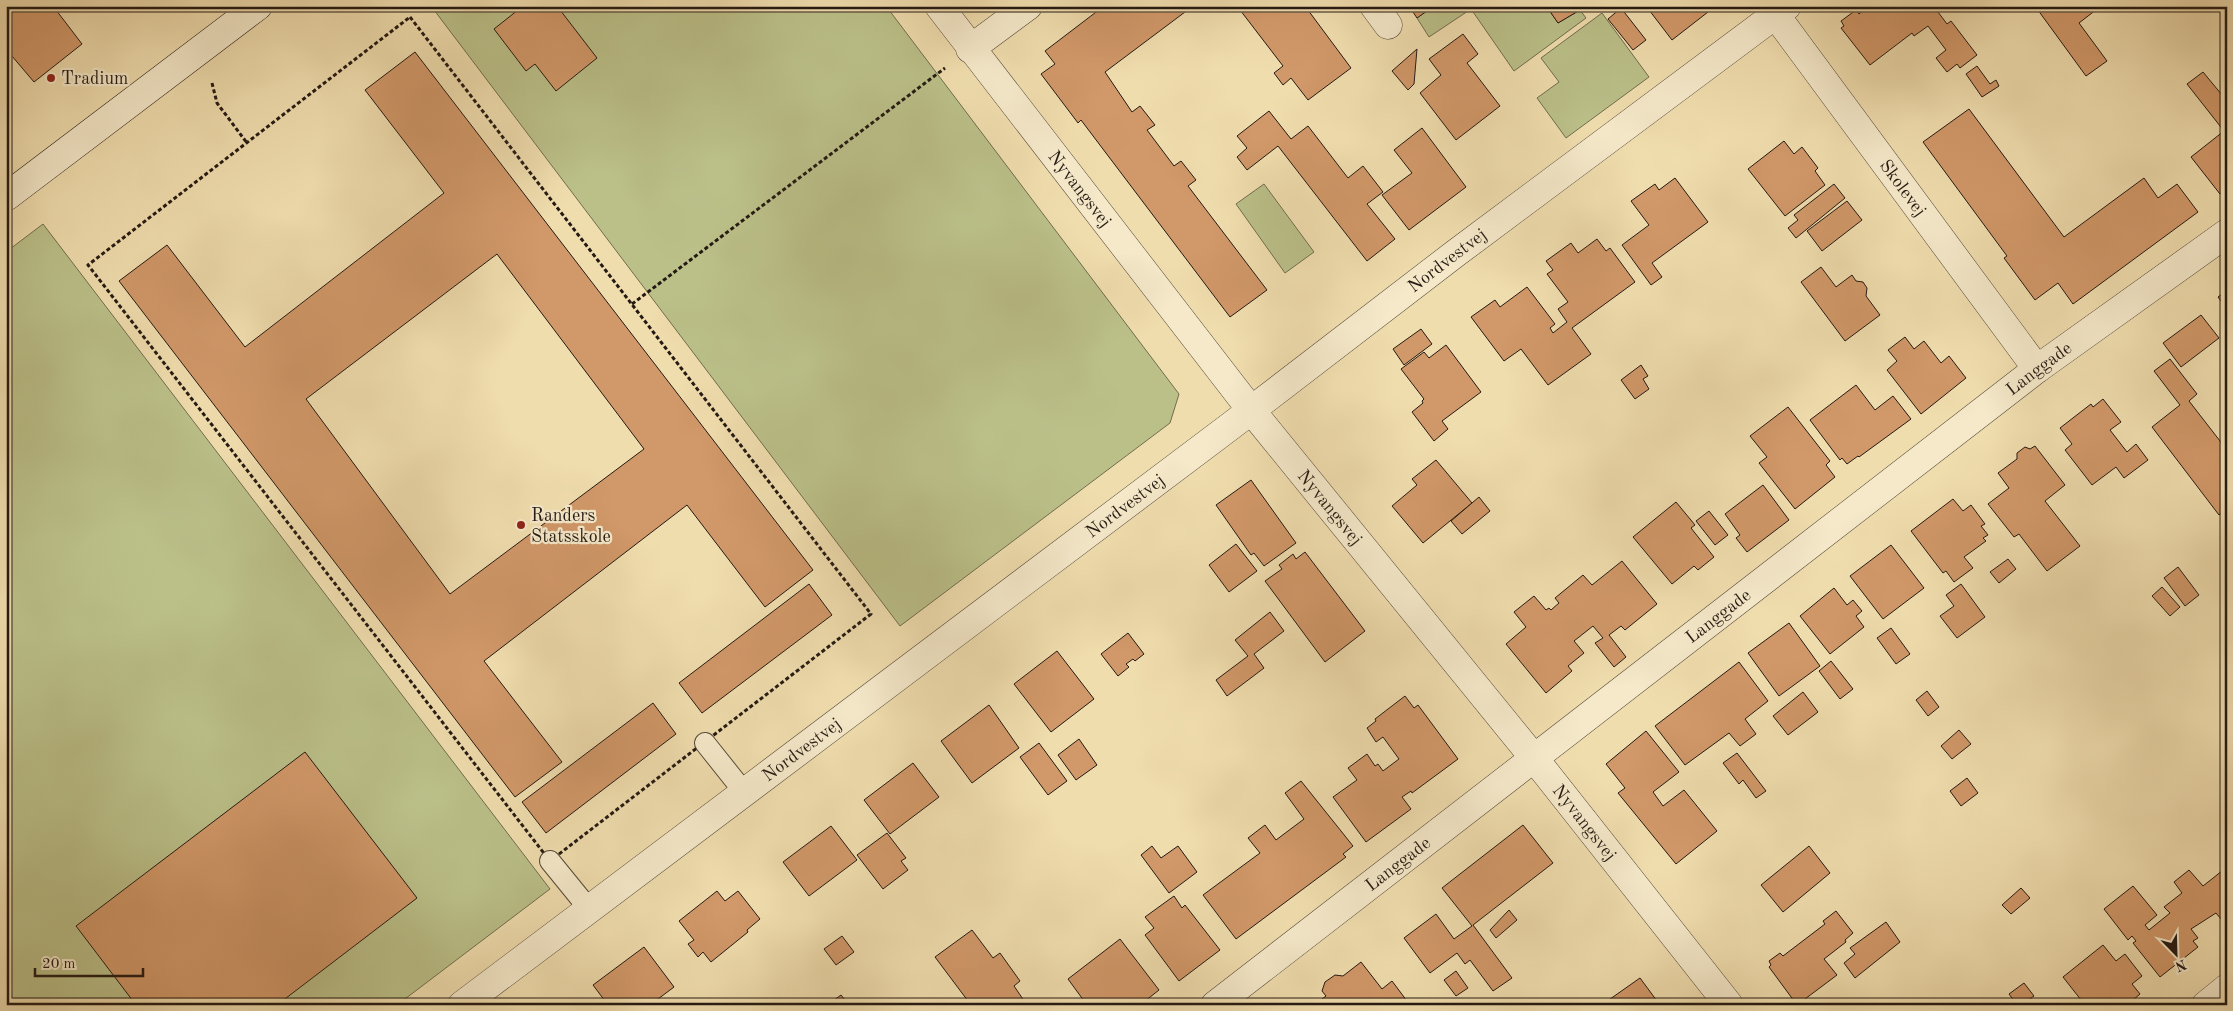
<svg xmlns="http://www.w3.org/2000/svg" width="2233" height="1011" viewBox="0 0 2233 1011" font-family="'Old Standard TT',serif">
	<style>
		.green { fill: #bbc089; stroke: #706d4e }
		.building { fill: #d19869; stroke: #241a13; fill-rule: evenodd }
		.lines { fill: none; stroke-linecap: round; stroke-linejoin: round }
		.lane-casing { stroke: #574b3a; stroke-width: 22 }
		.street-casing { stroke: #574b3a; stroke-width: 29 }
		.secondary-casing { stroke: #241a13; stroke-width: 29 }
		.path { stroke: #241a13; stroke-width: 3; stroke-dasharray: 4 2.5; stroke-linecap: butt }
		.lane { stroke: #f5e9ca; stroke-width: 20 }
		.street { stroke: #f5e9ca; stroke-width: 28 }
		.secondary { stroke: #f5e9ca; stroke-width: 28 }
		.poi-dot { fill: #8f2418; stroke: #f5e9ca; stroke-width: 2 }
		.labels { text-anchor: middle; stroke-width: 4.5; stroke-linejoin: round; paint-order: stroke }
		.poi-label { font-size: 18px; fill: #241a13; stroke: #f5e9ca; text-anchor: start }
		.street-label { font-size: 18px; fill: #241a13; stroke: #f5e9ca }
	</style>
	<rect width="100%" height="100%" fill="#f0ddae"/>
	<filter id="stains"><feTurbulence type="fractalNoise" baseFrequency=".004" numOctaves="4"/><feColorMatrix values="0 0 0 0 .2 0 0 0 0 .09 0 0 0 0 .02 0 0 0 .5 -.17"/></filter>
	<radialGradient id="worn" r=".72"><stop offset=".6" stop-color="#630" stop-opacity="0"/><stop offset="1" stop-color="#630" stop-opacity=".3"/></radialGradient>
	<g class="green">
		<polygon points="431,6 886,6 1179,394 1170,423 900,626"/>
		<polygon points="1434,6 1554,6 1549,10 1558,23 1580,10 1586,18 1514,71 1471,9 1429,37 1417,18"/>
		<polygon points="1602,13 1649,77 1566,138 1537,98 1559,82 1541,58"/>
		<polygon points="1264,184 1314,252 1285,273 1236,204"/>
		<polygon points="43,224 550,889 397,1005 6,1005 6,252"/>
	</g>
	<g class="building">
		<polygon points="6,6 53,6 82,44 34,82 6,49"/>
		<polygon points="523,6 557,6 597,58 556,91 535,64 526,71 494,29"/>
		<polygon points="1104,6 1193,6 1105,72 1132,112 1140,106 1155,125 1147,130 1174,166 1181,161 1196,180 1188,186 1267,290 1230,317 1081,120 1078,123 1041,74 1055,64 1045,51"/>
		<polygon points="1237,6 1305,6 1351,68 1308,100 1291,78 1283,85 1274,73 1283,66"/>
		<polygon points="1409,6 1434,6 1417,18"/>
		<polygon points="1554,6 1577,6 1580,10 1558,23 1549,10"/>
		<polygon points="1646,6 1704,6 1708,12 1672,40"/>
		<polygon points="1913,6 1916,10 1920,6 1938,6 1935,8 1947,24 1951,21 1977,55 1960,68 1957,64 1947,72 1936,58 1946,50 1928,26 1914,36 1912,33 1870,65 1841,28 1844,26 1841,21 1856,10 1859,14 1868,6"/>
		<polygon points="1945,6 1958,6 1950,12"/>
		<polygon points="2035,6 2101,6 2079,23 2107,61 2086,76"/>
		<polygon points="1621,8 1646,40 1633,50 1608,19"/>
		<polygon points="1463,34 1478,54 1467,63 1500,106 1456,140 1420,93 1441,75 1429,59"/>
		<polygon points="1417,49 1414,84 1408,90 1392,71"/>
		<path d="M 415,52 L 813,570 L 765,607 L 687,505 L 484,661 L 562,762 L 515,797 L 119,281 L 167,245 L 245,347 L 444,193 L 365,90 ZM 497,254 L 644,449 L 450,594 L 306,399 Z"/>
		<polygon points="1977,66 1990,84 1996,80 1999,86 1982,97 1966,74"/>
		<polygon points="2203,72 2227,101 2227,188 2220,194 2191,157 2224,131 2187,84"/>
		<polygon points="1969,109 2064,237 2144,178 2158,198 2177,184 2198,212 2073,304 2058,283 2035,300 2004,258 2007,256 1923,142"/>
		<polygon points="1269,111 1291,139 1308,126 1348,178 1363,166 1383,192 1367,204 1395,239 1367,261 1278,146 1247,170 1237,157 1247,148 1237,136"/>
		<polygon points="1422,128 1466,187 1409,230 1382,195 1412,173 1394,150"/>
		<polygon points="1784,141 1794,154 1802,147 1818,168 1815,171 1825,185 1785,216 1748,169"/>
		<polygon points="1675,178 1708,222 1652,263 1662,277 1651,285 1622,245 1649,225 1631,201 1655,184 1659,190"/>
		<polygon points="1834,184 1845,198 1796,238 1788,228 1798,220 1794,215"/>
		<polygon points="1847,201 1862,220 1822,251 1807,231"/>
		<polygon points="1597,239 1606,251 1610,248 1635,282 1572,328 1591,354 1548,385 1521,349 1504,361 1471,317 1495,300 1500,307 1527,287 1555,324 1550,328 1553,333 1567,322 1558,309 1568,302 1547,274 1553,270 1546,261 1571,243 1578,253"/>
		<polygon points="1821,267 1836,287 1852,275 1856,281 1863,282 1867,288 1866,296 1880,315 1845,341 1801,282"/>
		<polygon points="2227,290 2227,315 2223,309 2226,308 2218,297"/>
		<polygon points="2201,315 2219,338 2181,367 2163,343"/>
		<polygon points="1421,329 1432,344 1404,365 1393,349"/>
		<polygon points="1905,337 1914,349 1924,341 1941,363 1949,356 1966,378 1921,414 1887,370 1897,361 1888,350"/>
		<polygon points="1446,345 1481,392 1442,421 1448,429 1434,441 1412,412 1423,403 1422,401 1424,399 1401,369 1424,352 1429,358"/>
		<polygon points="2170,359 2197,394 2189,401 2227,450 2227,509 2219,515 2152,427 2180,405 2154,371"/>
		<polygon points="1641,365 1648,376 1643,379 1649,389 1635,399 1621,380"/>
		<polygon points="1856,385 1875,410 1893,396 1911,419 1859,457 1858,456 1847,464 1842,458 1840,460 1810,420"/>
		<polygon points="2103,399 2121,422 2110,430 2127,452 2136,444 2148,460 2124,478 2116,467 2092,485 2065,450 2072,444 2060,428 2091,404 2093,407"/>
		<polygon points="1788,407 1830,461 1826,465 1835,477 1795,509 1759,463 1767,457 1750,436"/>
		<polygon points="2035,446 2065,485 2045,501 2080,546 2047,571 2019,534 2014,537 1988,504 2009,488 1998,473 2017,459 2017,453 2025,447 2030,449"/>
		<polygon points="1436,460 1472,503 1423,543 1392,506 1417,485 1412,479"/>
		<polygon points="1251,480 1296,543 1264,566 1254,553 1251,555 1216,505"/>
		<polygon points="1763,485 1789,520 1747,552 1736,538 1740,535 1725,514"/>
		<polygon points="1479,497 1490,511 1462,534 1451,521"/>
		<polygon points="1953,499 1963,511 1971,505 1985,524 1981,526 1988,535 1983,538 1986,541 1964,557 1973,568 1954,582 1946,571 1943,573 1911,531"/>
		<polygon points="1676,502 1695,525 1691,528 1714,557 1698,570 1694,566 1672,584 1633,537"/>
		<polygon points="1709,511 1728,535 1715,545 1696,521"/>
		<polygon points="1236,544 1257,571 1229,592 1209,565"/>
		<polygon points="1891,545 1924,588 1883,619 1850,576"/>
		<polygon points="1305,552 1365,631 1325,662 1265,581 1282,569 1279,565 1293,554 1296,559"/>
		<polygon points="2008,559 2016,569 1999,583 1990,572"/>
		<polygon points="1622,561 1657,604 1625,630 1621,626 1609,635 1626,657 1614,667 1595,643 1603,638 1593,626 1574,641 1584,653 1568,666 1572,671 1546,693 1506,644 1526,627 1514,612 1534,596 1546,610 1549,608 1551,610 1559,603 1555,598 1583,575 1592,585"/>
		<polygon points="2178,567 2199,595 2185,606 2164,578"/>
		<polygon points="809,584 832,615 702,713 679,683"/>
		<polygon points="1961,584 1985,617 1957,638 1940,616 1954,606 1946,595"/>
		<polygon points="2162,587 2180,607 2170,616 2152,596"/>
		<polygon points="1834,588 1847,605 1853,600 1862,611 1856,616 1864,627 1830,654 1800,616"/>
		<polygon points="1270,612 1284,631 1254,654 1264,668 1227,696 1216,680 1248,656 1235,640"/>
		<polygon points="1789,623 1820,666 1779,696 1748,653"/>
		<polygon points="1891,628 1910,654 1896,664 1877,638"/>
		<polygon points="1128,633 1144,654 1135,661 1133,659 1126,664 1129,667 1118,676 1101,654"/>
		<polygon points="1057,651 1094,699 1051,732 1014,684"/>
		<polygon points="1831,661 1853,689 1840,699 1819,671"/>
		<polygon points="1739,662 1768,701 1745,719 1756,734 1740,746 1729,733 1685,765 1655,726"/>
		<polygon points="1927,691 1939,707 1928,716 1916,700"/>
		<polygon points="1803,692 1818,712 1788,735 1773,716"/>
		<polygon points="1405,696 1414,708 1418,705 1458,759 1412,793 1411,791 1402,797 1411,809 1366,842 1333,797 1357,780 1348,768 1367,754 1375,766 1378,764 1383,771 1399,759 1383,737 1376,742 1367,728 1376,721 1375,719"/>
		<polygon points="653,703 676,734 546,833 522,802"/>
		<polygon points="989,705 1019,748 972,783 941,741"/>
		<polygon points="1959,730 1971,744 1952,759 1941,746"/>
		<polygon points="1646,731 1679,772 1653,792 1663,806 1684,790 1717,831 1676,864 1618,793 1625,788 1606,764"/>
		<polygon points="1079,739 1097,765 1076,780 1058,755"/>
		<polygon points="1039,743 1067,781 1048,795 1020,757"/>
		<polygon points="305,752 417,898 277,1005 136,1005 76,926"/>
		<polygon points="1737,753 1766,791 1756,798 1743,780 1739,784 1723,763"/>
		<polygon points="913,763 939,797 890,834 864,800"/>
		<polygon points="1967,778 1978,793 1961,806 1950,791"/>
		<polygon points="1301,781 1353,846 1343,854 1346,857 1236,939 1203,895 1260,853 1248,838 1265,825 1276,840 1304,819 1285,793"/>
		<polygon points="1523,825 1553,863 1473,925 1512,978 1493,991 1470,960 1465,964 1457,953 1430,973 1404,938 1436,914 1454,939 1472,926 1442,888"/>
		<polygon points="831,826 857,860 809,896 783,862"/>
		<polygon points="887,833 906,858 901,861 908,870 883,889 857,855"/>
		<polygon points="1152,846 1161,858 1178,846 1197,872 1169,893 1141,855"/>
		<polygon points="1809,846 1830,873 1783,912 1761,885"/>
		<polygon points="2227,867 2227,926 2216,913 2191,929 2198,938 2193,941 2198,947 2160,977 2133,943 2136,941 2132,936 2128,940 2104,909 2133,886 2157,915 2145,925 2149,930 2170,913 2164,907 2182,893 2174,882 2189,870 2203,886"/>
		<polygon points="2021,888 2030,898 2011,914 2002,905"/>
		<polygon points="717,891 725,901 738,891 760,919 747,930 748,932 711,962 703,952 698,957 688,944 694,940 679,921"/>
		<polygon points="1174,896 1182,908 1185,905 1220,950 1179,981 1145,935 1154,928 1145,917"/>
		<polygon points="1509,910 1517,920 1496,938 1490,930"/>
		<polygon points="1836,911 1853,933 1845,940 1846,942 1824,959 1837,975 1797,1005 1769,967 1771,965 1769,961 1780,953 1783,956 1825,924 1823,921"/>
		<polygon points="1886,922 1900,942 1855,978 1844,963 1855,954 1850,948"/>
		<polygon points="972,930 993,958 1000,953 1020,981 1014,986 1027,1005 971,1005 935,957"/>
		<polygon points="842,936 854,952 836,965 824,949"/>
		<polygon points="1120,939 1159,990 1140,1005 1087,1005 1068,979"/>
		<polygon points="2103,945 2116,961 2125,954 2142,976 2132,984 2140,994 2127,1005 2085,1005 2063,977"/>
		<polygon points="644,947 674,987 650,1005 608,1005 593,985"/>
		<polygon points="1361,962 1382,989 1392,981 1410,1005 1385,1005 1382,1000 1375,1005 1320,1005 1318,1002 1326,996 1322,991 1325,982 1335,975 1343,976"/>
		<polygon points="1456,971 1468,988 1456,996 1444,980"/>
		<polygon points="1640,978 1660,1005 1603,1004"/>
		<polygon points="2024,983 2034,996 2021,1005 2017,1005 2009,994"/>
		<polygon points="841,995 849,1005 827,1005"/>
	</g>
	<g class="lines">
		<g class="lane-casing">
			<g id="lane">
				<polyline points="705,743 744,792"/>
				<polyline points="550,861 589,909"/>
			</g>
		</g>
		<g class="street-casing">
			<g id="street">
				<path id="s1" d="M 939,6 L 1251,410 L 1534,758 L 1729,1005"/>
				<polyline points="1374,6 1388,25"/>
				<path id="s2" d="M 1769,6 L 2037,369"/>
				<polyline points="970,49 1028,6"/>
				<path id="s3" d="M 462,1005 L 1232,425 L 1456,253 L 1787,6"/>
				<path id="s4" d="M 1215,1005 L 2037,369 L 2227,233"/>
				<polyline points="2206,1005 2227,988"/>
			</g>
		</g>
		<g class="secondary-casing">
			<polyline id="secondary" points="6,197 258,6"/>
		</g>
		<g class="path">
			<polygon points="410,17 871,614 550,861 88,265"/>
			<polyline points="212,83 217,103 247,143"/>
			<polyline points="632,304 945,68"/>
		</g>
		<use href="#lane" class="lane"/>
		<use href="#street" class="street"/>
		<use href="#secondary" class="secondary"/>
	</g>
	<g class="poi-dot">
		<circle cx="51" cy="78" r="5"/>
		<circle cx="521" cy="525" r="5"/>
	</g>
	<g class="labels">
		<g class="poi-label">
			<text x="61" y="84">Tradium</text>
			<text x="531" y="521">Randers<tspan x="531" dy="21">Statsskole</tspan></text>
		</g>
		<g class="street-label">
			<text dy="6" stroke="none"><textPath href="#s2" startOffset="226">Skolevej</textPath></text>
			<text dy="6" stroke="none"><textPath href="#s1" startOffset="231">Nyvangsvej</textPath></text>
			<text dy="6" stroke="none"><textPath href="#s3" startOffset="1235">Nordvestvej</textPath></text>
			<text dy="6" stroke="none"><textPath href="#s4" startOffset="1041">Langgade</textPath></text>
			<text dy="6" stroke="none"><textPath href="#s3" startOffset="830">Nordvestvej</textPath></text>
			<text dy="6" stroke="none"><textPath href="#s1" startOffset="636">Nyvangsvej</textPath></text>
			<text dy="6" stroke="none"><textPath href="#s4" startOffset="636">Langgade</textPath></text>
			<text dy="6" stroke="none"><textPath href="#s3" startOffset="425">Nordvestvej</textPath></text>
			<text dy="6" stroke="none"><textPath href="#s1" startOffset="1041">Nyvangsvej</textPath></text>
			<text dy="6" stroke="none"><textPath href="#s4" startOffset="231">Langgade</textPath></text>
		</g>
	</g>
	<rect width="2233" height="1011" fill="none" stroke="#f0ddae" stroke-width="25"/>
	<rect x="8" y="8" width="2218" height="996" fill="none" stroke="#241a13" stroke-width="2.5"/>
	<rect x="12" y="12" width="2208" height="986" fill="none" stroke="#241a13"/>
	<g transform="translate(2176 954) rotate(157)" stroke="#f5e9ca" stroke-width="4" paint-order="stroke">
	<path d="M0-4L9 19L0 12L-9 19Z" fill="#241a13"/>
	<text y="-8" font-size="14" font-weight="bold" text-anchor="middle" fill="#241a13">N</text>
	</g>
	<path d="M35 968v8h108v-8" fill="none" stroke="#241a13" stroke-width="2.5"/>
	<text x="42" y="968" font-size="15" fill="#241a13" stroke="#f5e9ca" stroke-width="4" paint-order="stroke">20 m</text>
	<rect width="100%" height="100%" filter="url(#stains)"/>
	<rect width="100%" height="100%" fill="url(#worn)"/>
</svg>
